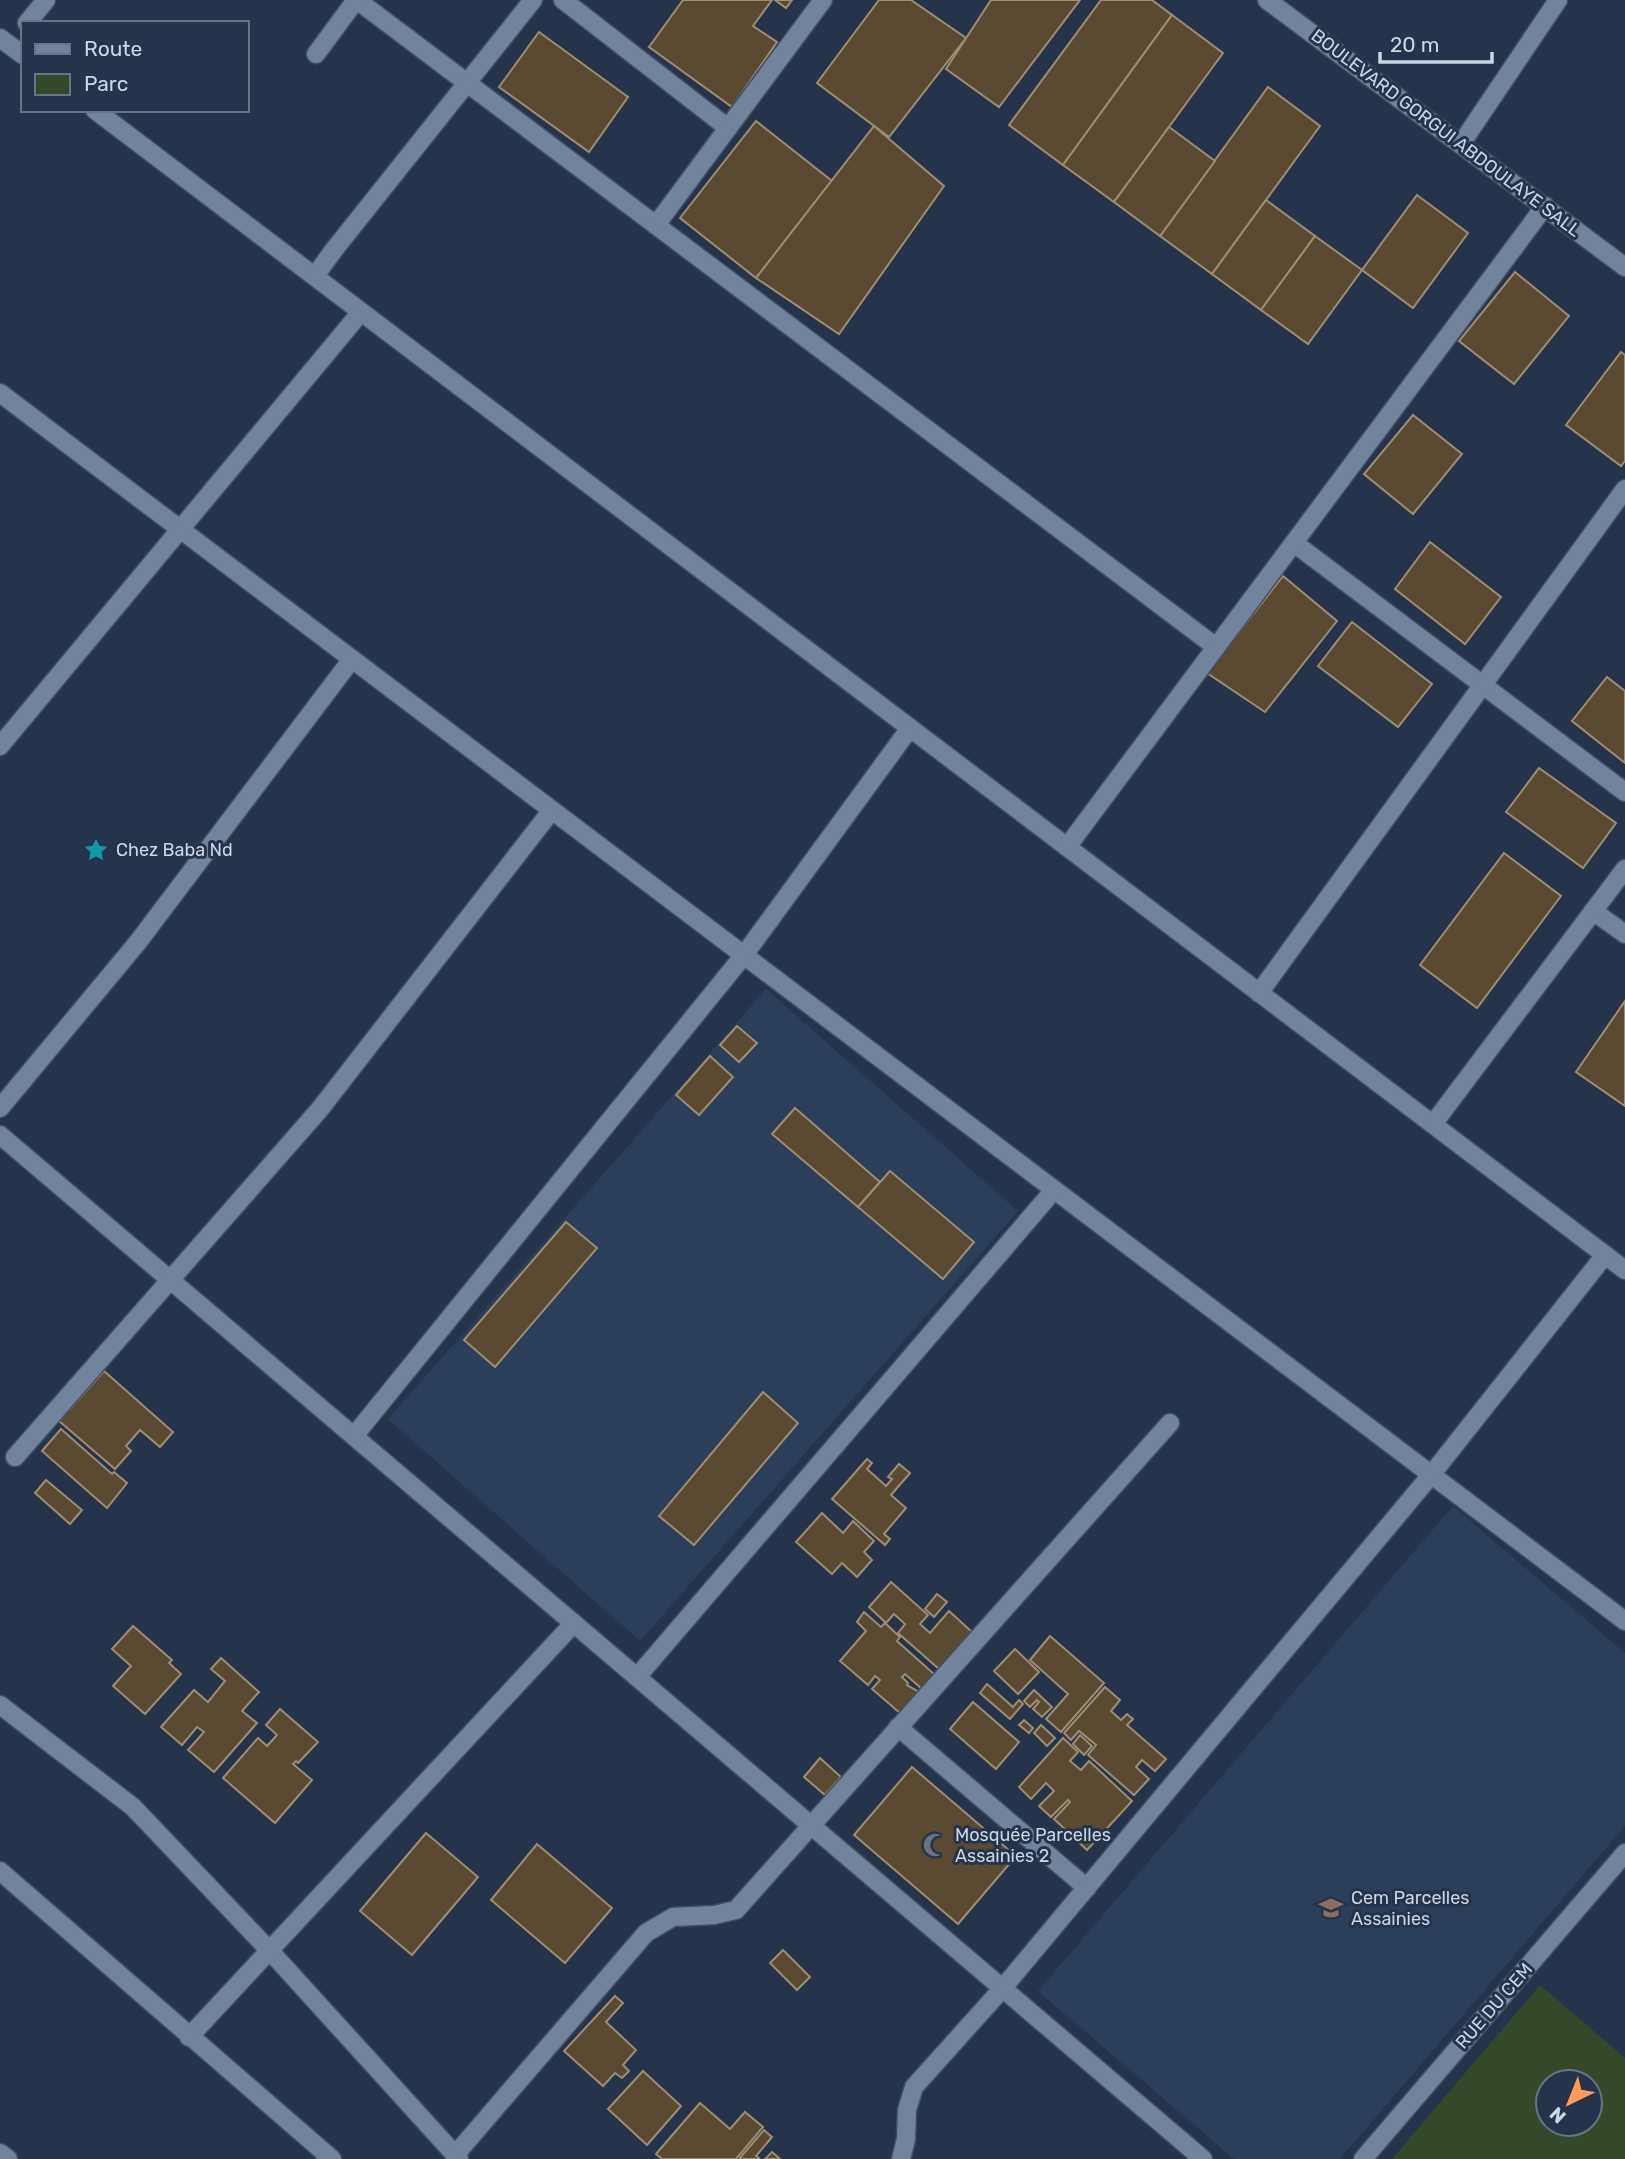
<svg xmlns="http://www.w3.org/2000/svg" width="1625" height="2159" viewBox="0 0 1625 2159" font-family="Rubik,sans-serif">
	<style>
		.built { fill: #2c3f5a }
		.park { fill: #35492a; fill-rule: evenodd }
		.building { fill: #5a4a31; stroke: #9e8d72; stroke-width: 2 }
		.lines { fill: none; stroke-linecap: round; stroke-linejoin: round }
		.pedestrian-casing { stroke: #434f61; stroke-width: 21 }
		.minor-casing { stroke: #434f61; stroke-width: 21 }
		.tertiary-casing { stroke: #434f61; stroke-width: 21 }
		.pedestrian { stroke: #72839c; stroke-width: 18 }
		.minor { stroke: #72839c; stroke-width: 18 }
		.tertiary { stroke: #72839c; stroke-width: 18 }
		.labels { text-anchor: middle; stroke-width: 6; stroke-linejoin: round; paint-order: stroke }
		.street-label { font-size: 18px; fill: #cbd5e3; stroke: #25344a }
		.poi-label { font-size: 18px; fill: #cbd5e3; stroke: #25344a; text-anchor: start }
	</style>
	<rect width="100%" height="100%" fill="#25344a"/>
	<g class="built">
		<polygon points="766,989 1018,1211 640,1641 388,1419"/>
		<polygon points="1453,1506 1625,1653 1625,1826 1340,2159 1234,2159 1038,1991"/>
	</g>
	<path class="park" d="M 1540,1985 L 1625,2058 L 1625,2159 L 1392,2159 ZM 1548,2082 L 1590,2082 L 1590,2124 L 1548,2124 Z"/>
	<g class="building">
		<polygon points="683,0 772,0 753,26 777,42 732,107 649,47"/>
		<polygon points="775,0 792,0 786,8"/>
		<polygon points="879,0 911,0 966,38 889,137 817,83"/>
		<polygon points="991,0 1080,0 999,107 946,69"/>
		<polygon points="1101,0 1152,0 1172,15 1063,165 1009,125"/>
		<polygon points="1172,15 1223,53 1114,202 1063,165"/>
		<polygon points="539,32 628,97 589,152 499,87"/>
		<polygon points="1268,87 1320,126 1212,274 1160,236"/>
		<polygon points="756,121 832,181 756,278 680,218"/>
		<polygon points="874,126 944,186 839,334 756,278"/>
		<polygon points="1169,127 1215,161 1160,236 1114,202"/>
		<polygon points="1417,195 1468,233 1413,308 1362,270"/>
		<polygon points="1266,200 1315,236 1261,310 1212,274"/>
		<polygon points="1315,236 1362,270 1308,344 1261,310"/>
		<polygon points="1515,272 1569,316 1514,384 1459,341"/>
		<polygon points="1621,352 1625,355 1625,461 1621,466 1566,425"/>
		<polygon points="1413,415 1462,454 1413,514 1364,474"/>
		<polygon points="1430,542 1501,597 1465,644 1395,589"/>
		<polygon points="1283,576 1337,621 1265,712 1207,673"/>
		<polygon points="1352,622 1432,684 1398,727 1318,666"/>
		<polygon points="1607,677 1625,691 1625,763 1572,721"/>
		<polygon points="1539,768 1616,823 1583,868 1506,812"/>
		<polygon points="1504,853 1561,896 1477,1008 1420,965"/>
		<polygon points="1625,1001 1625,1106 1576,1072"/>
		<polygon points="737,1026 757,1043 739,1062 720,1045"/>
		<polygon points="710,1056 733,1077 699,1115 676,1095"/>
		<polygon points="795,1108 880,1182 858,1207 772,1134"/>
		<polygon points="890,1171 974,1242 943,1279 858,1207"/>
		<polygon points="566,1222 597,1248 495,1367 464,1340"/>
		<polygon points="104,1371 173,1432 160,1447 140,1430 126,1446 131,1451 115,1469 59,1421"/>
		<polygon points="763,1392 798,1423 694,1545 659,1516"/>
		<polygon points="61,1429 112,1474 114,1472 127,1483 107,1508 42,1451"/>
		<polygon points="867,1459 872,1463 867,1469 886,1486 892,1479 888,1477 899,1464 910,1473 891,1495 906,1508 884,1534 890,1539 885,1545 832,1499"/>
		<polygon points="46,1480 82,1510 70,1524 35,1493"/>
		<polygon points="822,1513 843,1533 853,1521 874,1541 864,1552 872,1560 857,1577 842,1563 832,1574 796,1542"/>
		<polygon points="891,1582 928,1615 920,1624 930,1633 949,1611 972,1632 939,1669 898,1633 905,1624 894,1614 886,1623 869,1607"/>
		<polygon points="937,1594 947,1602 934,1617 925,1609"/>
		<polygon points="864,1612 881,1627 885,1623 900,1637 897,1641 934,1674 922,1689 905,1674 902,1677 908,1683 907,1685 919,1692 900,1713 872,1689 880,1680 875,1676 868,1685 840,1661 866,1631 857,1622"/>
		<polygon points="133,1626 172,1660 169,1663 181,1674 145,1714 113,1686 131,1666 112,1649"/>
		<polygon points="1050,1636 1104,1683 1061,1732 1046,1719 1068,1694 1030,1660"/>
		<polygon points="1015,1649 1039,1672 1018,1694 994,1671"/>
		<polygon points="221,1658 259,1692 242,1711 257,1723 214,1772 188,1750 204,1732 197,1727 182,1745 161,1727 194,1690 208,1702 225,1681 211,1669"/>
		<polygon points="987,1684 1013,1707 1019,1700 1023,1704 1010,1719 980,1693"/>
		<polygon points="1105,1687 1120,1700 1111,1711 1121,1720 1127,1714 1133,1719 1127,1725 1166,1759 1155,1771 1142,1760 1136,1767 1149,1779 1134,1795 1088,1755 1096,1745 1079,1731 1071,1740 1064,1733"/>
		<polygon points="1034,1690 1052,1707 1042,1717 1033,1709 1039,1702 1037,1700 1030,1707 1024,1701"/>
		<polygon points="973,1702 1019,1742 996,1769 950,1729"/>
		<polygon points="280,1709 318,1742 298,1763 296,1761 293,1764 312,1780 275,1823 223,1778 258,1738 267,1746 277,1735 266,1725"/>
		<polygon points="1024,1720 1033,1728 1029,1733 1019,1725"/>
		<polygon points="1041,1725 1055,1738 1047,1746 1034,1733"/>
		<polygon points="1080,1735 1092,1746 1084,1755 1073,1744"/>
		<polygon points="1063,1738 1078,1752 1070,1761 1081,1770 1089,1761 1132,1801 1087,1850 1054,1819 1070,1802 1068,1800 1051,1817 1039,1806 1054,1791 1046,1783 1031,1799 1019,1787"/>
		<polygon points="820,1758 841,1777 825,1795 804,1777"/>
		<polygon points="912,1767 1016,1856 958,1924 854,1835"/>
		<polygon points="426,1833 478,1877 412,1955 360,1911"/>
		<polygon points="537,1844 612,1908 565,1963 491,1900"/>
		<polygon points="783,1950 810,1977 797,1990 770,1963"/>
		<polygon points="615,1996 623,2003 606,2022 636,2050 623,2065 629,2071 622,2078 615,2073 603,2086 564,2051"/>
		<polygon points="643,2071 681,2106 647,2145 608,2109"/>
		<polygon points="700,2103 730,2129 745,2112 763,2127 736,2159 662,2159 656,2154"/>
		<polygon points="764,2130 772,2137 756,2156 760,2159 739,2159"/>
		<polygon points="772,2152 780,2159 765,2159"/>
	</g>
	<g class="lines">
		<g class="pedestrian-casing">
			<polyline id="pedestrian" points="1363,2159 1625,1853"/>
		</g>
		<g class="minor-casing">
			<g id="minor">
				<polyline points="357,0 1216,647"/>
				<polyline points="563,0 728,128"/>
				<polyline points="1267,0 1625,267"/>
				<polyline points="27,23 46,0"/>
				<polyline points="0,38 23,55"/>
				<polyline points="316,54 356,0"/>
				<polyline points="95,110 1625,1270"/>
				<polyline points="1461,144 1558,0"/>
				<polyline points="656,225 823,0"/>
				<polyline points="315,276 333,251 533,0"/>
				<polyline points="0,393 1625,1621"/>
				<polyline points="1294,543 1625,792"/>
				<polyline points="0,746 361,312"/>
				<polyline points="1067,847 1545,206"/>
				<polyline points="1593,911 1625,934"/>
				<polyline points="1259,993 1625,489"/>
				<polyline points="0,1108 138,942 352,659"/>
				<polyline points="1433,1124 1625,869"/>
				<polyline points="0,1135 1203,2159"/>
				<polyline points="354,1436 744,955 910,728"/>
				<polyline points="15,1457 320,1109 552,810"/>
				<polyline points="637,1677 1054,1190"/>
				<polyline points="0,1705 133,1807 270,1951 459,2159"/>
				<polyline points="898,1727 1087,1888"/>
				<polyline points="189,2037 574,1623"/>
				<polyline points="0,2153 8,2159"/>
				<polyline points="455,2155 646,1933 673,1917 714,1915 736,1910 1170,1423"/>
				<polyline points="901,2159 906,2139 907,2110 914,2087 1002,1989 1431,1475 1605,1255"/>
			</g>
		</g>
		<g class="tertiary-casing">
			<polyline id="tertiary" points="0,1871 332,2159"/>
		</g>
		<use href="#pedestrian" class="pedestrian"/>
		<use href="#minor" class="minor"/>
		<use href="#tertiary" class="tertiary"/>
	</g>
	<defs>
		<g id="sight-bare" transform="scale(1.89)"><path d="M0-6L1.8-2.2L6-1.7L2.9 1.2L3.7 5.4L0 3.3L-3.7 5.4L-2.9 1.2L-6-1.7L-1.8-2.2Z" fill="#0f9aa8" stroke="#25344a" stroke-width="2.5" paint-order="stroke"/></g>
		<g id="mosque-bare" transform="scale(1.89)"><path d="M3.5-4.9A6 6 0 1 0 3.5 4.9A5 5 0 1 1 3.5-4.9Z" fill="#6b7280" stroke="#25344a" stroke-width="2.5" paint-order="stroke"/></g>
		<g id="school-bare" transform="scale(1.89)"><path d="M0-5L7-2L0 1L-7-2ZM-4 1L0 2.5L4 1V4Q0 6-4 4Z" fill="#8d6e63" stroke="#25344a" stroke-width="2.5" paint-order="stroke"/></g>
	</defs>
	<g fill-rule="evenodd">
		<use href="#sight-bare" x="96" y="850"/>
		<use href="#mosque-bare" x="935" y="1845"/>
		<use href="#school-bare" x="1331" y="1908"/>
	</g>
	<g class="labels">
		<g class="street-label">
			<text transform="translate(1446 133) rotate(37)" y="6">BOULEVARD GORGUI ABDOULAYE SALL</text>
			<text transform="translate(1494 2006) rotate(-49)" y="6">RUE DU CEM</text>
		</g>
		<g class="poi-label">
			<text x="116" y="856">Chez Baba Nd</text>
			<text x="955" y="1841">Mosquée Parcelles<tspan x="955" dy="21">Assainies 2</tspan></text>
			<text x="1351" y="1904">Cem Parcelles<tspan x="1351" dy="21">Assainies</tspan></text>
		</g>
	</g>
	<rect x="21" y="21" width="228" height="91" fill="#25344a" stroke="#677487" stroke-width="2"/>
	<rect x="35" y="44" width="35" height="10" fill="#72839c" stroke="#677487" stroke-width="2"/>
	<text x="84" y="56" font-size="21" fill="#cbd5e3">Route</text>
	<rect x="35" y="74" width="35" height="21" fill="#35492a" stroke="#677487" stroke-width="2"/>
	<text x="84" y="91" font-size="21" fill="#cbd5e3">Parc</text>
	<g transform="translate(1569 2103) rotate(223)"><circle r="33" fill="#25344a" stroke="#677487" stroke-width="2"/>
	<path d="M0-5L12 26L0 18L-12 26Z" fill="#ff9a5b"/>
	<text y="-10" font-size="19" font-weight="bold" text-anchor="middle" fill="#cbd5e3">N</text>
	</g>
	<path d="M1380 52v10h112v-10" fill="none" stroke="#cbd5e3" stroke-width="3.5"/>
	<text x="1390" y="52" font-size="21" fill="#cbd5e3" stroke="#25344a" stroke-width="5" paint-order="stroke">20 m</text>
</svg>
